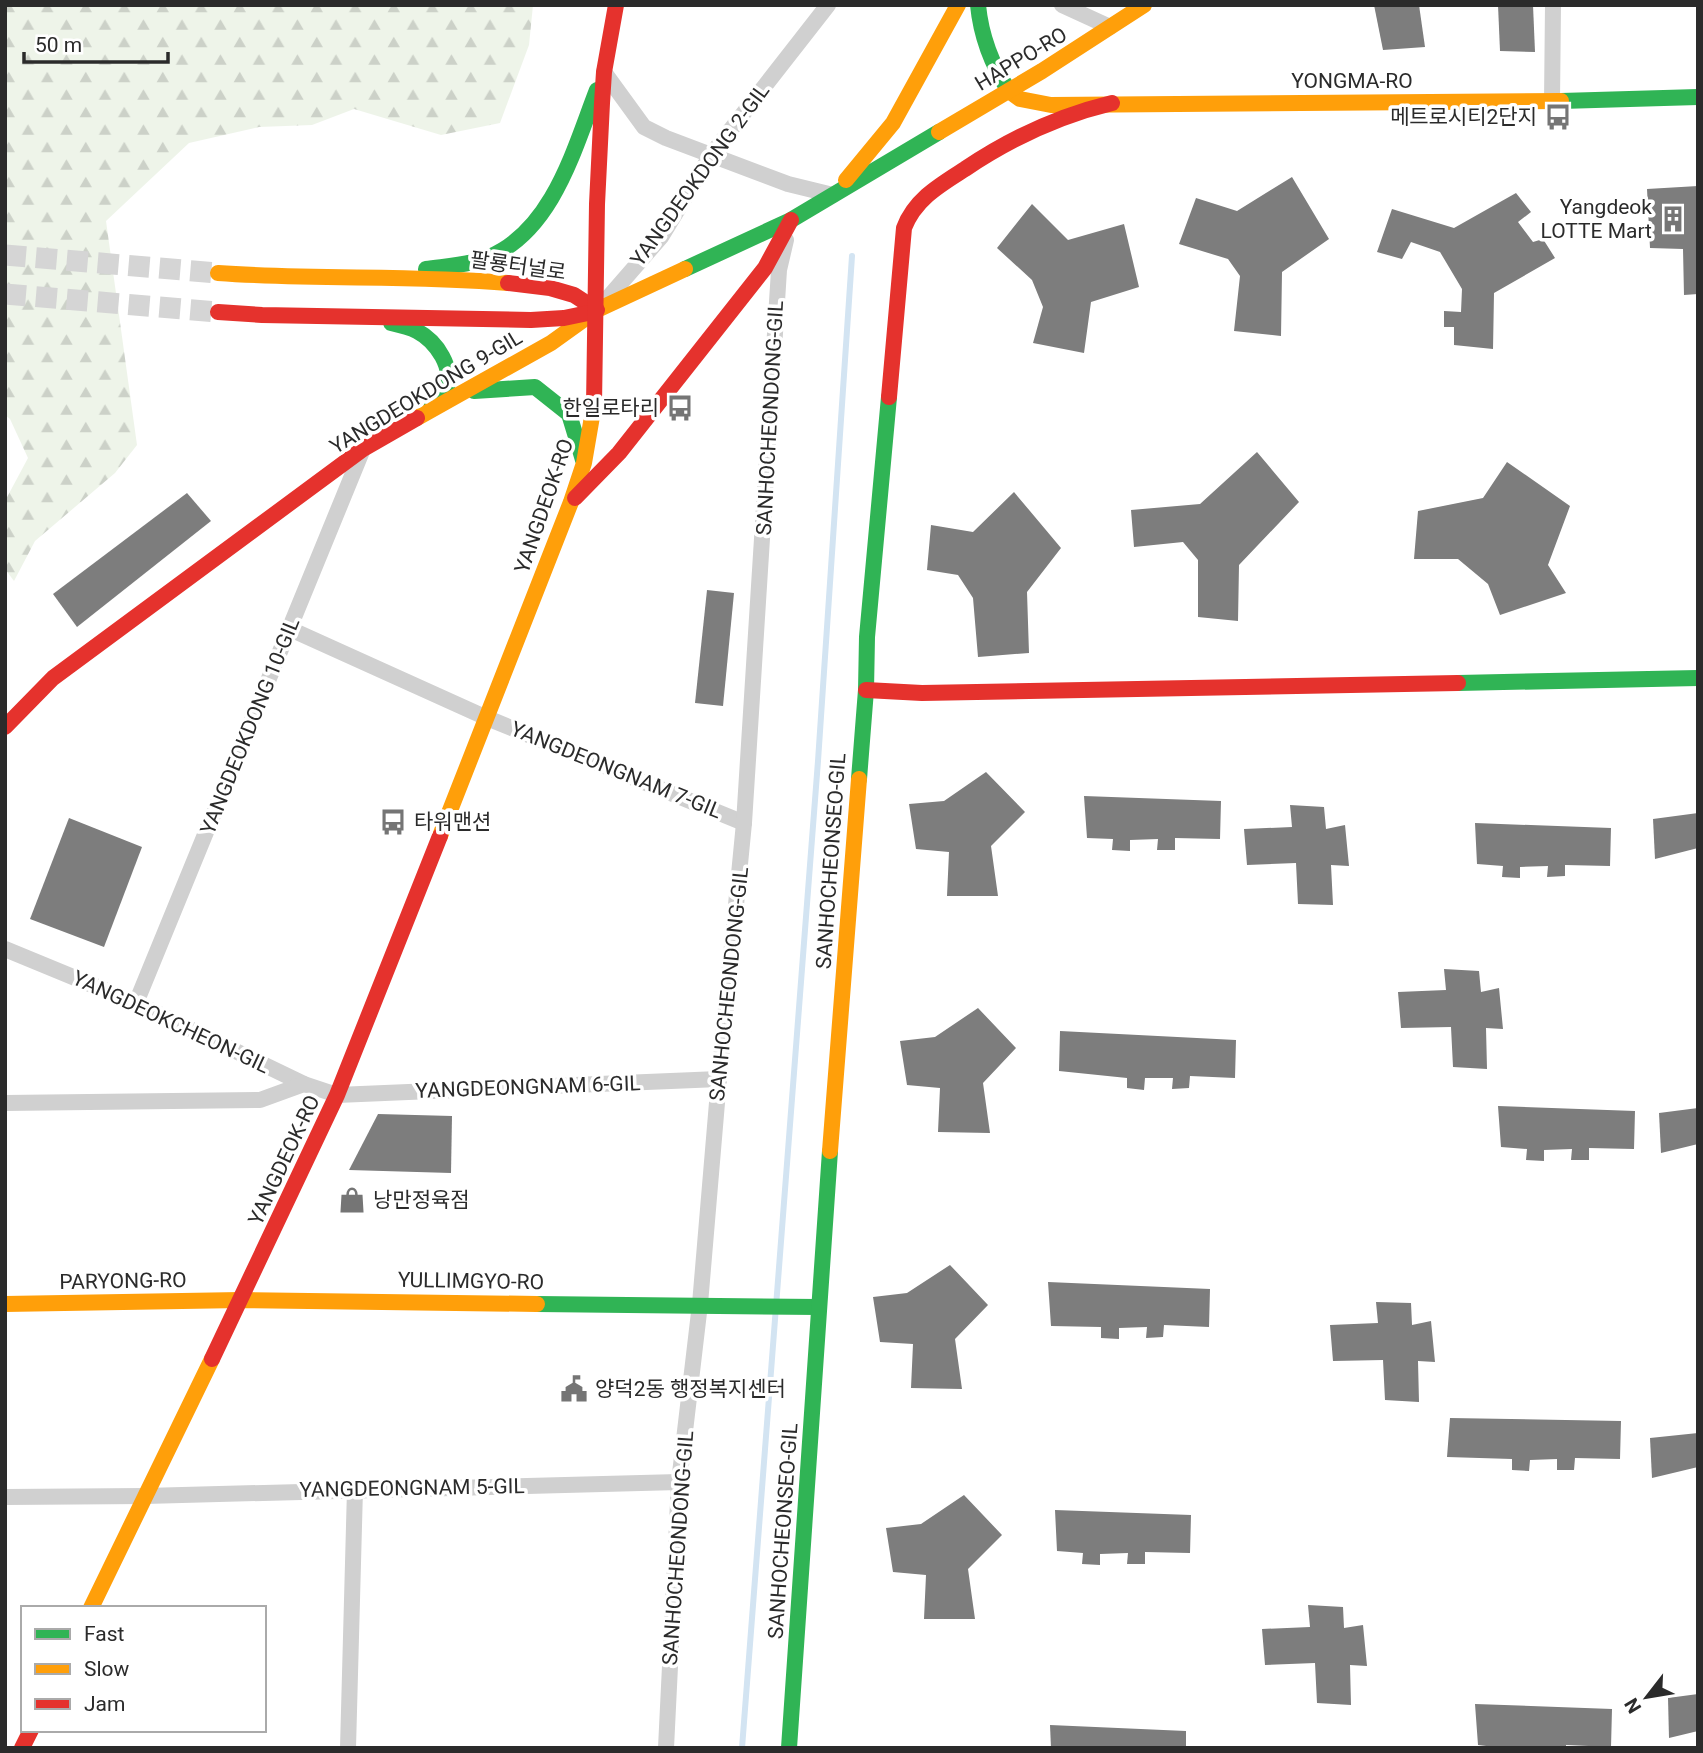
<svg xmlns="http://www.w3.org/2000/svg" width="1703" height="1753" viewBox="0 0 1703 1753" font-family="Roboto,'Noto Sans KR',sans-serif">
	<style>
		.forest { fill: url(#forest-firs) }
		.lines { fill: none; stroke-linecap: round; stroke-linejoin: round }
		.stream { stroke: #d3e4f2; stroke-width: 6 }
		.building { fill: #7d7d7d }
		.secondary-tunnel { stroke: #d5d5d5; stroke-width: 21; stroke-dasharray: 21 10; stroke-linecap: butt }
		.street { stroke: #d0d0d0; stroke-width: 16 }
		.fast { stroke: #30b455; stroke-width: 16 }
		.slow { stroke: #ff9f0a; stroke-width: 16 }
		.jam { stroke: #e5322d; stroke-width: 16 }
		.labels { text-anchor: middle; stroke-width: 7; stroke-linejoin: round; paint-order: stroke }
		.street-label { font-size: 21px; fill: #2b2b2b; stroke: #fff }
		.poi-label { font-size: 21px; fill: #2b2b2b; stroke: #fff; text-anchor: end }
	</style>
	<defs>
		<pattern id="forest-firs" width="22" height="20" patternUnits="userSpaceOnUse" patternTransform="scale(1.75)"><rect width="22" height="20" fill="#eef4e9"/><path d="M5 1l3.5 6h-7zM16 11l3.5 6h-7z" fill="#ccd1c8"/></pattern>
	</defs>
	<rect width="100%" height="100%" fill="#fff"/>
	<polygon class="forest" points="5,5 533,5 529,45 500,123 441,135 354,109 312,125 259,127 189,143 106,221 137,445 115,473 35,541 14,581 5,569 5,501 28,458 10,419 5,415"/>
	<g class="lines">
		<polyline class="stream" points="742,1748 818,761 852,256"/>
	</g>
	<g class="building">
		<polygon points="1374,5 1419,5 1425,47 1383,50"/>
		<polygon points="1498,5 1533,5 1535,52 1500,51"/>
		<polygon points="1292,177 1329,239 1282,272 1281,336 1234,331 1240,276 1228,259 1179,244 1196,198 1237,211"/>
		<polygon points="1698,186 1698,294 1684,295 1683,249 1650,248 1647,189"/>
		<polygon points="1516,193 1531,212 1518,222 1533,242 1543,239 1555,258 1494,293 1493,349 1454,345 1454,327 1444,327 1444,311 1461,312 1462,289 1440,252 1411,242 1402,259 1377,252 1392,209 1454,228"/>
		<polygon points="1032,204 1068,240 1124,224 1139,287 1091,302 1084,353 1033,343 1043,307 1032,280 997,248"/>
		<polygon points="1257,452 1299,502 1239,565 1238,621 1198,617 1198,560 1183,542 1134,547 1131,510 1200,504"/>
		<polygon points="1507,462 1570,506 1548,565 1566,593 1500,615 1488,584 1458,559 1414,559 1418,511 1483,498"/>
		<polygon points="1014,492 1061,548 1027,592 1029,653 978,657 973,598 958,575 927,570 931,525 973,532"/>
		<polygon points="187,493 211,521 77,627 53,594"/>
		<polygon points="707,590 734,593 723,706 695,703"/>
		<polygon points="986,772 1025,812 991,846 998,896 947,896 949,852 916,849 909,804 944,801"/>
		<polygon points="1084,796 1221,801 1220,839 1175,838 1175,850 1157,850 1158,839 1130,840 1130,851 1112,850 1113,839 1087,838"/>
		<polygon points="1290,805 1324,807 1326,829 1345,825 1349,866 1331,865 1333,905 1298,904 1296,863 1247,865 1244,829 1292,827"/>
		<polygon points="1698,813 1698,848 1655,859 1653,819"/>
		<polygon points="69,818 142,847 104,947 30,919"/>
		<polygon points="1475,823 1611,828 1610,866 1565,865 1565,876 1547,877 1548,866 1520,867 1520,878 1502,877 1503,866 1477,864"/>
		<polygon points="1444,969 1479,971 1481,992 1499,988 1503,1029 1486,1028 1487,1069 1453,1067 1451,1027 1401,1028 1398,992 1446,990"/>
		<polygon points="978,1008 1016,1048 983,1083 990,1133 938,1132 940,1088 907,1085 900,1041 935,1037"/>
		<polygon points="1060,1031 1236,1040 1235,1078 1190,1076 1189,1088 1172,1089 1173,1078 1145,1078 1144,1090 1127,1088 1127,1078 1059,1071"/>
		<polygon points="1498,1106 1635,1111 1634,1149 1589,1148 1589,1160 1571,1160 1572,1149 1544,1150 1544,1161 1526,1160 1527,1149 1501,1147"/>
		<polygon points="1698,1108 1698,1144 1661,1153 1659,1113"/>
		<polygon points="378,1114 452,1116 451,1173 349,1170"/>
		<polygon points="950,1265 988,1305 955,1339 962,1389 911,1388 913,1344 880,1342 873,1297 907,1293"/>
		<polygon points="1048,1282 1210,1289 1209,1327 1164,1325 1163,1337 1146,1338 1147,1327 1119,1328 1119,1339 1101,1338 1101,1327 1051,1326"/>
		<polygon points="1376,1302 1411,1303 1412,1325 1431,1321 1435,1362 1418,1361 1419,1402 1385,1400 1383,1360 1333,1361 1330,1325 1378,1323"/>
		<polygon points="1450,1418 1621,1421 1620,1459 1575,1458 1574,1470 1557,1470 1557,1459 1530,1460 1529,1471 1512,1470 1512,1459 1447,1457"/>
		<polygon points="1698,1433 1698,1467 1652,1478 1650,1438"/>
		<polygon points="964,1495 1002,1535 968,1569 975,1619 924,1619 926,1575 893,1572 886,1528 921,1524"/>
		<polygon points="1055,1510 1191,1515 1190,1553 1145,1552 1145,1564 1127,1564 1128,1553 1100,1554 1100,1565 1082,1564 1083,1553 1057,1551"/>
		<polygon points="1308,1605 1343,1607 1344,1628 1363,1625 1367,1666 1350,1665 1351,1705 1317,1703 1315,1663 1265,1665 1262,1629 1310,1627"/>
		<polygon points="1698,1694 1698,1731 1669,1738 1668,1698"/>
		<polygon points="1475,1704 1612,1709 1611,1747 1566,1745 1566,1748 1503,1748 1478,1745"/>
		<polygon points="1050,1725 1186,1731 1186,1748 1051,1748"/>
	</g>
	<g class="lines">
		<g class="secondary-tunnel">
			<polyline points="5,255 218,273"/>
			<polyline points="5,294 218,312"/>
		</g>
		<g class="street">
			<polyline points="1062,5 1110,27"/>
			<polyline points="604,72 644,127 666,138 788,184 833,195"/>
			<polyline points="1552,101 1553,5"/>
			<polyline points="600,307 661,237 711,155 828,5"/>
			<polyline points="290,629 487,718 744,823"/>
			<polyline points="5,949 136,1003 304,1084 337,1095 719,1079"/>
			<polyline points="136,1003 363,449"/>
			<polyline points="5,1103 260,1100 304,1084"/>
			<polyline points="5,1497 145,1496 679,1482"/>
			<polyline points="348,1748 355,1489"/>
			<polyline points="666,1748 679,1482 700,1304 719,1079 744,823 779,270 786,240"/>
		</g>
		<g class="fast">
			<path d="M 978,5 C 981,36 992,65 1009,91"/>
			<polyline points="1561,101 1698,97"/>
			<path d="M 426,269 C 447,266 470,265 489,257 C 553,230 574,149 597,90"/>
			<polyline points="685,269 791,220 939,132"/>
			<path d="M 391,323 C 400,325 409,327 417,331 C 436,341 456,369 445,391 C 442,398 436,403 431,408"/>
			<polyline points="474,391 535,387 569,414 583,460"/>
			<polyline points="1458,683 1698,678"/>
			<polyline points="859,779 866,690 867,637 889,397"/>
			<polyline points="537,1304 818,1307"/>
			<polyline points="789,1748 830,1151"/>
		</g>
		<g class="slow">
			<polyline points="1009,91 1020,99 1051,105 1561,101"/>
			<polyline points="939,132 1042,71 1144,5"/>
			<polyline points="846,180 893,123 958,5"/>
			<path d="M 218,273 C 314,280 411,275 508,283"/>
			<polyline points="417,418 551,343 597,310 685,269"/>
			<polyline points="440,836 571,502 584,463 594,405"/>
			<polyline points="830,1151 859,779"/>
			<polyline points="5,1304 241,1300 537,1304"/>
			<polyline points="91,1608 212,1359"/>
		</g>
		<g class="jam">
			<polyline points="508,283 550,288 574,295 597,310"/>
			<polyline points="218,312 262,315 531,320 564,318 588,313"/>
			<path d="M 889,397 L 904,228 C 915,199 940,185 965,169 C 1011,138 1058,116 1112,103"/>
			<polyline points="594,405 597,204 602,103 604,72 616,5"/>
			<polyline points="575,498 619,453 765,268 791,220"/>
			<polyline points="866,690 922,693 1458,683"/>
			<polyline points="5,727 53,678 363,449 417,418"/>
			<polyline points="212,1359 337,1095 440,836"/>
			<polyline points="22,1748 31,1730"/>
		</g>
	</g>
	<defs>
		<g id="bus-bare" transform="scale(2.1)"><path d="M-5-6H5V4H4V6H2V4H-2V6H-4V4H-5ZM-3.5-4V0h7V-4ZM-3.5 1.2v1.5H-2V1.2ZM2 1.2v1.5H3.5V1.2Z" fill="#757575" stroke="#fff" stroke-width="2.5" paint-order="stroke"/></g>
		<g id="building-bare" transform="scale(2.1)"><path d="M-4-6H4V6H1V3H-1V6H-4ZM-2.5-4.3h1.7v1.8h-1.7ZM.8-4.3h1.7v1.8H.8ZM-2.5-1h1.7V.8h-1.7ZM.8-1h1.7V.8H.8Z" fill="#757575" stroke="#fff" stroke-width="2.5" paint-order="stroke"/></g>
		<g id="shop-bare" transform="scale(2.1)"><path d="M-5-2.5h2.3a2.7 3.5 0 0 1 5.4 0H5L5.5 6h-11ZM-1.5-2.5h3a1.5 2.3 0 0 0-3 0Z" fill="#757575" stroke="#fff" stroke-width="2.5" paint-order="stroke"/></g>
		<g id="civic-bare" transform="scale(2.1)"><path d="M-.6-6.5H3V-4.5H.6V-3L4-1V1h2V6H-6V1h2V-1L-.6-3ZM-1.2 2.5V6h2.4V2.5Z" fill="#757575" stroke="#fff" stroke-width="2.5" paint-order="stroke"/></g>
	</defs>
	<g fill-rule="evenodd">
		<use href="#bus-bare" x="1558" y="117"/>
		<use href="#building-bare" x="1673" y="219"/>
		<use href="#bus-bare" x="680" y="408"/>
		<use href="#bus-bare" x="393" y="822"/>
		<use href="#shop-bare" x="352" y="1200"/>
		<use href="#civic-bare" x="574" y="1389"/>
	</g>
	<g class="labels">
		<g class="street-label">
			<text transform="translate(1021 59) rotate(-31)" y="7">HAPPO-RO</text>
			<text x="1352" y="88">YONGMA-RO</text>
			<text transform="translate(700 175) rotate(-54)" y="7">YANGDEOKDONG 2-GIL</text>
			<text transform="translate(518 266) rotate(8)" y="7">팔룡터널로</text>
			<text transform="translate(426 392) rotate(-31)" y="7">YANGDEOKDONG 9-GIL</text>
			<text transform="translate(770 418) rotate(-87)" y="7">SANHOCHEONDONG-GIL</text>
			<text transform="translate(544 506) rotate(-71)" y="7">YANGDEOK-RO</text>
			<text transform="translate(250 726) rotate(-68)" y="7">YANGDEOKDONG 10-GIL</text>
			<text transform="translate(616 770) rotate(22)" y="7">YANGDEONGNAM 7-GIL</text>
			<text transform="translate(831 861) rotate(-86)" y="7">SANHOCHEONSEO-GIL</text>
			<text transform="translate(729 984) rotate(-84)" y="7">SANHOCHEONDONG-GIL</text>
			<text transform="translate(171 1022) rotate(25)" y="7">YANGDEOKCHEON-GIL</text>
			<text transform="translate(528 1087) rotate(-2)" y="7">YANGDEONGNAM 6-GIL</text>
			<text transform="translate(284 1160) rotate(-65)" y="7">YANGDEOK-RO</text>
			<text transform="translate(123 1281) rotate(-1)" y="7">PARYONG-RO</text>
			<text transform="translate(471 1281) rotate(1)" y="7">YULLIMGYO-RO</text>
			<text transform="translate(412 1488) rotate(-1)" y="7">YANGDEONGNAM 5-GIL</text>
			<text transform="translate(783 1531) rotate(-86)" y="7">SANHOCHEONSEO-GIL</text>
			<text transform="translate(678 1548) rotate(-86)" y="7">SANHOCHEONDONG-GIL</text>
		</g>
		<g class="poi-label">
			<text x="1537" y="124">메트로시티2단지</text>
			<text x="1652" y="214">Yangdeok<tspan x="1652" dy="24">LOTTE Mart</tspan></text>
			<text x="659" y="415">한일로타리</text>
			<text x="414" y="829" text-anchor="start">타워맨션</text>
			<text x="373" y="1207" text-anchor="start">낭만정육점</text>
			<text x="595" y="1396" text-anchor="start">양덕2동 행정복지센터</text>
		</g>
	</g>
	<rect width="1703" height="1753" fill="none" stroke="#2b2b2b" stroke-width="14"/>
	<rect x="21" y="1606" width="245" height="126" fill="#ffffff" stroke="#aaaaaa" stroke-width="2"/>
	<rect x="35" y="1629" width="35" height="10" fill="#30b455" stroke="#aaaaaa" stroke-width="2"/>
	<text x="84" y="1641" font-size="21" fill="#2b2b2b">Fast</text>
	<rect x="35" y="1664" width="35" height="10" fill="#ff9f0a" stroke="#aaaaaa" stroke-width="2"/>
	<text x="84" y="1676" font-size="21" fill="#2b2b2b">Slow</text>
	<rect x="35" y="1699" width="35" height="10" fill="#e5322d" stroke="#aaaaaa" stroke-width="2"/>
	<text x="84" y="1711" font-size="21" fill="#2b2b2b">Jam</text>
	<g transform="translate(1647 1697) rotate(239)" stroke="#ffffff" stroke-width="5" paint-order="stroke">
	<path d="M0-5L12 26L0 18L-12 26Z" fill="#2b2b2b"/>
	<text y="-10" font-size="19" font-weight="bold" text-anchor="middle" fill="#2b2b2b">N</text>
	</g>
	<path d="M24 52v10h144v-10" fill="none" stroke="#2b2b2b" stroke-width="3.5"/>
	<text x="35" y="52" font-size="21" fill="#2b2b2b" stroke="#ffffff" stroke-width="5" paint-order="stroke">50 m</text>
</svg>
